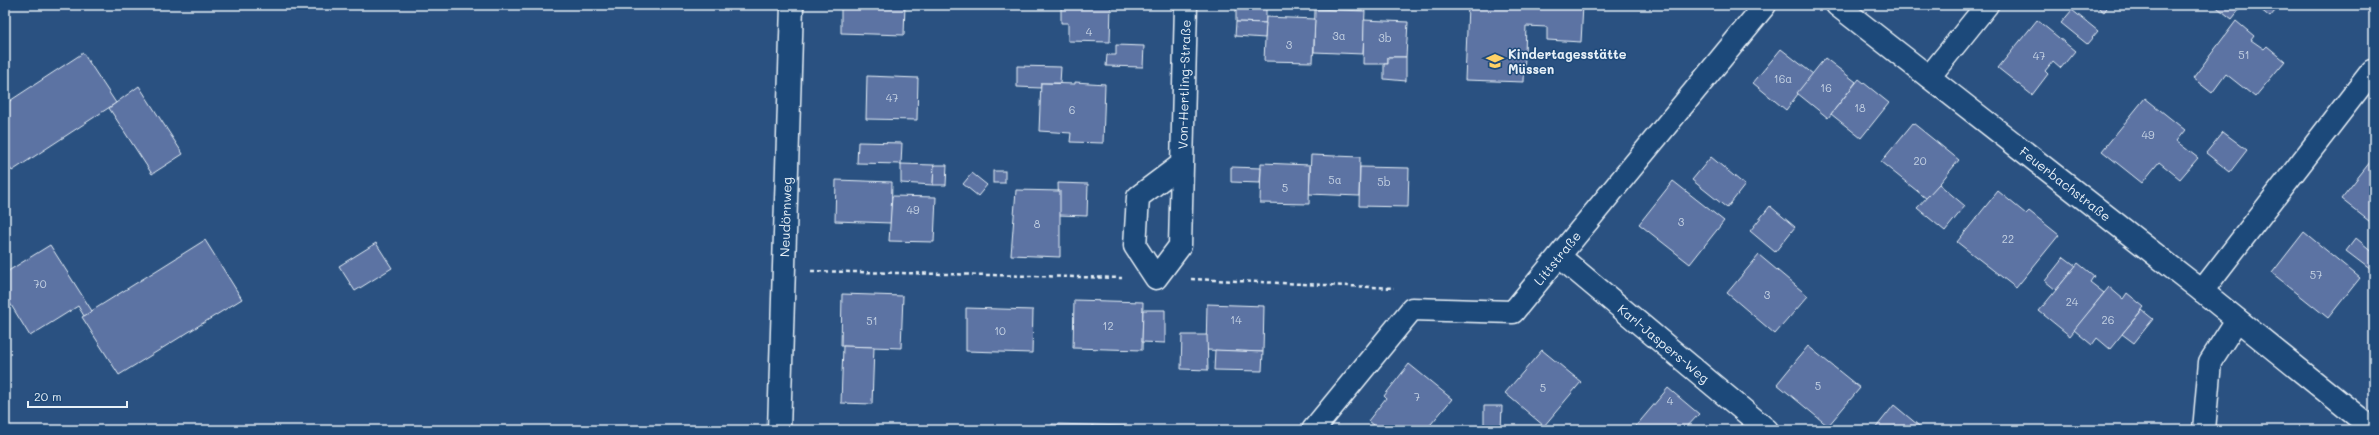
<svg xmlns="http://www.w3.org/2000/svg" width="2379" height="435" viewBox="0 0 2379 435" font-family="Mali,sans-serif">
	<style>
		.building { fill: #5b73a3; stroke: #e8f1f8 }
		.lines { fill: none; stroke-linecap: round; stroke-linejoin: round }
		.minor-casing { stroke: #e8f1f8; stroke-width: 25 }
		.path { stroke: #e8f1f8; stroke-width: 2.5; stroke-dasharray: 4 3; stroke-linecap: butt }
		.minor { stroke: #1f4a7a; stroke-width: 22 }
		.labels { text-anchor: middle; stroke-width: 3; stroke-linejoin: round; paint-order: stroke }
		.number-label { font-size: 11px; fill: #c5d2e3 }
		.poi-label { font-size: 13px; font-weight: bold; fill: #e8f1f8; stroke: #1f4a7a; text-anchor: start }
		.street-label { font-size: 13px; fill: #e8f1f8; stroke: #1f4a7a }
	</style>
	<rect width="100%" height="100%" fill="#2a5181"/>
	<filter id="ink" filterUnits="userSpaceOnUse"><feTurbulence type="fractalNoise" baseFrequency=".025" numOctaves="2"/><feDisplacementMap in="SourceGraphic" scale="8" xChannelSelector="R" yChannelSelector="G"/><feConvolveMatrix kernelMatrix="1 2 1 2 8 2 1 2 1" color-interpolation-filters="sRGB"/></filter>
	<g filter="url(#ink)">
		<g class="building">
			<polygon points="841,5 905,5 904,35 841,33"/>
			<polygon points="1061,5 1111,5 1110,42 1068,41 1068,23 1061,23"/>
			<polygon points="1236,5 1266,5 1266,8 1236,7"/>
			<polygon points="1468,5 1583,5 1581,42 1547,40 1547,27 1526,26 1524,82 1465,80"/>
			<polygon points="2095,5 2109,5 2104,12"/>
			<polygon points="2214,5 2243,5 2232,19"/>
			<polygon points="2255,5 2280,5 2270,17"/>
			<polygon points="1236,7 1266,8 1266,23 1236,22"/>
			<polygon points="1315,9 1365,11 1363,54 1314,52"/>
			<polygon points="2072,10 2098,31 2087,44 2061,23"/>
			<polygon points="1266,17 1315,19 1313,62 1264,61"/>
			<polygon points="1364,20 1408,22 1406,57 1388,57 1388,64 1363,64"/>
			<polygon points="2037,20 2075,51 2061,68 2053,61 2045,71 2048,74 2032,95 1998,68"/>
			<polygon points="2236,21 2254,36 2251,40 2264,49 2267,46 2285,61 2255,97 2226,74 2212,93 2193,78"/>
			<polygon points="1236,22 1266,23 1265,38 1235,36"/>
			<polygon points="1116,45 1144,46 1143,67 1106,66 1107,55 1116,55"/>
			<polygon points="1781,49 1813,74 1786,110 1753,83"/>
			<polygon points="83,53 116,103 12,171 5,161 5,104"/>
			<polygon points="1388,57 1406,57 1406,81 1384,79 1384,64 1388,64"/>
			<polygon points="1825,58 1856,82 1828,118 1797,93"/>
			<polygon points="1017,66 1061,67 1060,83 1041,83 1041,88 1017,87"/>
			<polygon points="867,76 918,78 917,120 866,119"/>
			<polygon points="1859,79 1889,103 1861,138 1831,114"/>
			<polygon points="1075,82 1105,84 1103,143 1070,142 1071,133 1039,131 1041,83 1075,84"/>
			<polygon points="139,86 183,154 152,174 109,108"/>
			<polygon points="2145,98 2185,130 2176,141 2198,158 2180,179 2159,162 2142,183 2102,151"/>
			<polygon points="1913,123 1959,160 1927,199 1881,162"/>
			<polygon points="2223,132 2247,150 2230,172 2206,153"/>
			<polygon points="858,142 902,143 901,164 857,163"/>
			<polygon points="1311,155 1360,157 1359,196 1309,194"/>
			<polygon points="1711,157 1745,185 1727,208 1692,180"/>
			<polygon points="2374,157 2374,225 2341,199"/>
			<polygon points="1261,163 1310,165 1309,204 1260,203"/>
			<polygon points="901,164 934,165 933,185 901,183"/>
			<polygon points="934,165 947,165 946,185 933,185"/>
			<polygon points="1231,167 1261,168 1260,183 1231,182"/>
			<polygon points="1360,167 1409,168 1408,207 1359,206"/>
			<rect x="993" y="171" width="12" height="12"/>
			<polygon points="972,173 987,185 978,196 963,184"/>
			<polygon points="836,180 892,182 891,223 835,221"/>
			<polygon points="1673,181 1724,221 1690,264 1639,224"/>
			<polygon points="1058,183 1088,184 1087,216 1059,215"/>
			<polygon points="1939,184 1965,206 1945,231 1917,208"/>
			<polygon points="1016,190 1060,191 1060,257 1011,255"/>
			<polygon points="1998,191 2026,214 2029,211 2059,235 2016,288 1957,242"/>
			<polygon points="892,196 936,197 934,242 889,241"/>
			<polygon points="1770,206 1795,227 1775,252 1750,231"/>
			<polygon points="2304,232 2360,278 2328,318 2272,273"/>
			<polygon points="2356,238 2374,253 2374,267 2371,270 2346,251"/>
			<polygon points="205,240 242,299 119,375 82,317"/>
			<polygon points="376,243 392,268 355,291 339,266"/>
			<polygon points="50,245 92,311 84,316 78,306 30,336 5,295 5,273"/>
			<polygon points="1759,255 1808,296 1775,334 1727,293"/>
			<polygon points="2064,257 2076,266 2056,290 2045,281"/>
			<polygon points="2078,263 2094,276 2090,282 2104,293 2070,336 2039,311"/>
			<polygon points="2109,287 2123,299 2127,293 2144,307 2110,349 2097,338 2092,345 2074,330"/>
			<polygon points="842,294 903,296 901,348 841,346"/>
			<polygon points="1074,300 1143,302 1142,350 1073,348"/>
			<polygon points="1207,304 1264,306 1263,352 1206,350"/>
			<polygon points="966,308 1033,310 1032,353 966,351"/>
			<polygon points="1143,310 1165,310 1165,343 1142,342"/>
			<polygon points="2142,310 2153,319 2134,343 2122,334"/>
			<polygon points="1182,335 1207,335 1208,370 1181,369"/>
			<polygon points="843,346 874,347 872,404 841,403"/>
			<polygon points="1808,346 1860,388 1828,426 1777,384"/>
			<polygon points="1215,350 1263,352 1262,371 1214,370"/>
			<polygon points="1542,350 1581,382 1544,426 1505,393"/>
			<polygon points="1409,364 1452,399 1426,430 1379,430 1368,421 1386,398 1384,396"/>
			<polygon points="1668,388 1699,414 1684,430 1640,430 1636,426"/>
			<polygon points="1894,405 1924,430 1874,430"/>
			<polygon points="1484,406 1502,406 1501,430 1484,430"/>
			<polygon points="1052,424 1093,425 1093,430 1052,430"/>
			<polygon points="1093,425 1125,426 1124,430 1093,430"/>
		</g>
		<g class="lines">
			<g class="minor-casing">
				<g id="minor">
					<path id="s1" d="M 1837,5 L 2202,291 L 2374,430"/>
					<polyline points="1929,77 1987,5"/>
					<path id="s2" d="M 1182,164 L 1138,197 L 1135,246 L 1156,278 L 1180,246 L 1186,5"/>
					<path id="s3" d="M 1560,257 L 1767,430"/>
					<polyline points="2202,291 2372,71"/>
					<path id="s4" d="M 779,430 L 792,5"/>
					<path id="s5" d="M 1313,430 L 1412,309 L 1513,312 L 1765,5"/>
					<polyline points="2204,430 2210,362 2237,320"/>
				</g>
			</g>
			<g class="path">
				<polyline points="811,271 1122,278"/>
				<polyline points="1191,279 1394,288"/>
			</g>
			<use href="#minor" class="minor"/>
		</g>
	</g>
	<defs>
		<g id="school-bare" transform="scale(1.38)"><path d="M0-5L7-2L0 1L-7-2ZM-4 1L0 2.5L4 1V4Q0 6-4 4Z" fill="#ffd166" stroke="#1f4a7a" stroke-width="2.5" paint-order="stroke"/></g>
	</defs>
	<g fill-rule="evenodd">
		<use href="#school-bare" x="1495" y="61"/>
	</g>
	<g class="labels">
		<g class="number-label">
			<text x="1089" y="36">4</text>
			<text x="1339" y="40">3a</text>
			<text x="1385" y="42">3b</text>
			<text x="1289" y="49">3</text>
			<text x="2244" y="59">51</text>
			<text x="2039" y="60">47</text>
			<text x="1783" y="83">16a</text>
			<text x="1826" y="92">16</text>
			<text x="892" y="102">47</text>
			<text x="1860" y="112">18</text>
			<text x="1072" y="114">6</text>
			<text x="2148" y="139">49</text>
			<text x="1920" y="165">20</text>
			<text x="1335" y="184">5a</text>
			<text x="1384" y="186">5b</text>
			<text x="1285" y="192">5</text>
			<text x="913" y="214">49</text>
			<text x="1681" y="226">3</text>
			<text x="1037" y="228">8</text>
			<text x="2008" y="243">22</text>
			<text x="2316" y="279">57</text>
			<text x="40" y="288">70</text>
			<text x="1767" y="299">3</text>
			<text x="2072" y="306">24</text>
			<text x="1236" y="324">14</text>
			<text x="2108" y="324">26</text>
			<text x="872" y="325">51</text>
			<text x="1108" y="330">12</text>
			<text x="1000" y="335">10</text>
			<text x="1818" y="390">5</text>
			<text x="1543" y="392">5</text>
			<text x="1417" y="401">7</text>
			<text x="1670" y="405">4</text>
		</g>
		<g class="poi-label">
			<text x="1508" y="59">Kindertagesstätte<tspan x="1508" dy="15">Müssen</tspan></text>
		</g>
		<g class="street-label">
			<text dy="5" stroke="none"><textPath href="#s2" startOffset="344">Von-Hertling-Straße</textPath></text>
			<text dy="5" stroke="none"><textPath href="#s1" startOffset="290">Feuerbachstraße</textPath></text>
			<text dy="5" stroke="none"><textPath href="#s4" startOffset="213">Neudörnweg</textPath></text>
			<text dy="5" stroke="none"><textPath href="#s5" startOffset="327">Littstraße</textPath></text>
			<text dy="5" stroke="none"><textPath href="#s3" startOffset="135">Karl-Jaspers-Weg</textPath></text>
		</g>
	</g>
	<rect width="2379" height="435" fill="none" stroke="#1f4a7a" stroke-width="20"/>
	<rect x="10" y="10" width="2359" height="415" fill="none" stroke="#e8f1f8" stroke-width="1.5" filter="url(#ink)"/>
	<path d="M28 401v6h99v-6" fill="none" stroke="#e8f1f8" stroke-width="2"/>
	<text x="34" y="401" font-size="12" fill="#e8f1f8" stroke="#1f4a7a" stroke-width="3" paint-order="stroke">20 m</text>
</svg>
